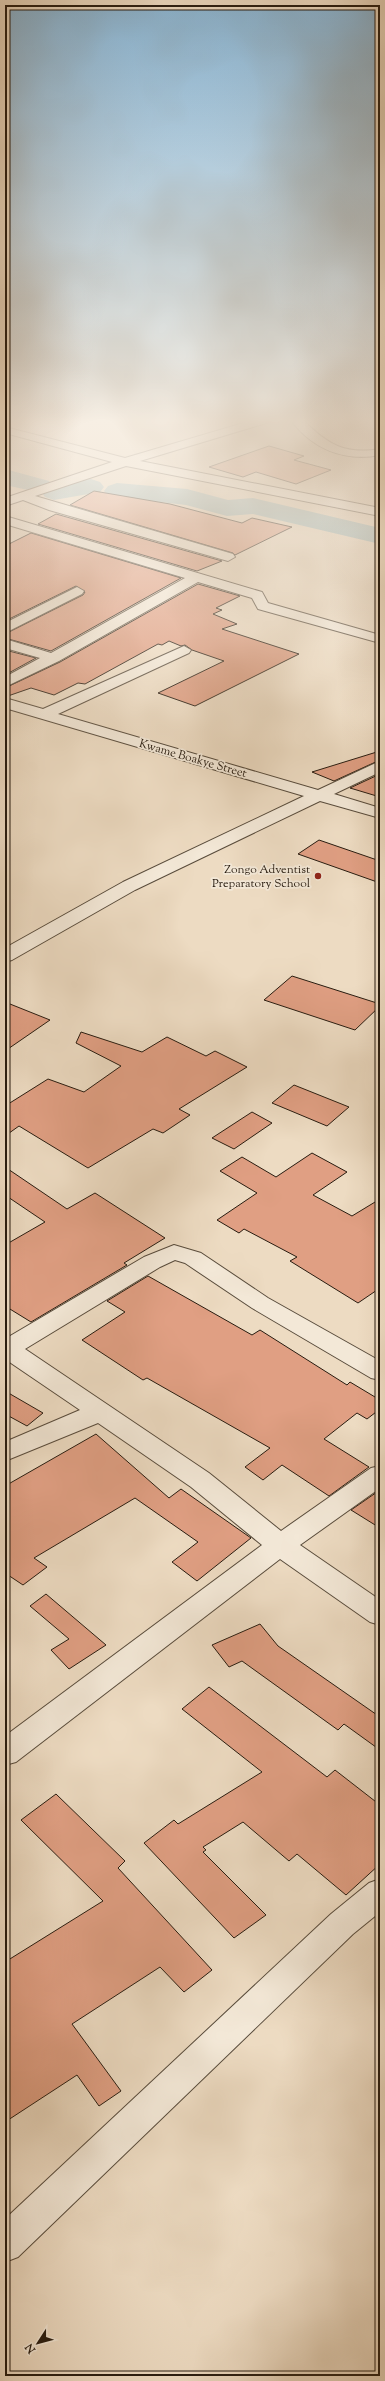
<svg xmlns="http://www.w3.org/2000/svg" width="385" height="2381" viewBox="0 0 385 2381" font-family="'Sorts Mill Goudy',serif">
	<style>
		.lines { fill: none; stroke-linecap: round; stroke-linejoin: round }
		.river { fill: #9bb9bb; fill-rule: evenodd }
		.building { fill: #e09f83; stroke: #281c10 }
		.minor-casing { stroke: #594c3c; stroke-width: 2 }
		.minor { fill: #f3e8d7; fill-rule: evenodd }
		.poi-dot { fill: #8f2418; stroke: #f3e8d7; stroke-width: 1.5 }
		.labels { text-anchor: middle; stroke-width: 3.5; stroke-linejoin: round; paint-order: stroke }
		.far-street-label { font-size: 12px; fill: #281c10; stroke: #f3e8d7 }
		.far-poi-label { font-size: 12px; fill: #281c10; stroke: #f3e8d7; text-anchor: end }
	</style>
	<rect width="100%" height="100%" fill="#eddbc2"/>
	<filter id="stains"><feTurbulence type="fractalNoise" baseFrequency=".005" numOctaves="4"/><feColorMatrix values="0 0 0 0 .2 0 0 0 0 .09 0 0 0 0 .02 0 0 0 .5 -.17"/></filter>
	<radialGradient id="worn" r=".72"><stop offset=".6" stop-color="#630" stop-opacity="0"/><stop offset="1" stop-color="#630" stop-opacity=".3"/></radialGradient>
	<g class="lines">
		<g class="river">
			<polygon points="5,469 49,481 52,485 91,479 100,482 104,487 100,492 54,500 45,497 42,493 5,485"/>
			<polygon points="117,483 187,489 228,500 253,498 380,528 380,544 253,514 227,516 186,505 108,496 104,491 108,486"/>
		</g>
	</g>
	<g class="building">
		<polygon points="269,446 304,456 294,460 331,470 296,484 256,472 243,477 209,467"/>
		<polygon points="94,491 170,504 242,523 252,518 292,527 235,555 233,553 70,505"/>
		<polygon points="56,514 222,561 197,571 38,524"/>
		<polygon points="31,533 181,578 51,651 5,638 5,634 83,595 85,592 76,586 5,621 5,546"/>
		<polygon points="198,584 240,596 216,608 222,610 213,614 237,624 222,629 299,654 195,706 158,693 224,661 192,650 185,645 181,646 169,641 162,645 158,644 85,684 78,683 54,695 31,688 5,697 5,688 60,662"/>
		<polygon points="5,650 36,658 5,675"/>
		<polygon points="380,751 380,760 334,781 312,772"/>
		<polygon points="380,774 380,797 350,788"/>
		<polygon points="319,840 380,861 380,883 298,854"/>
		<polygon points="292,976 380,1004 380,1006 355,1030 264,1000"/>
		<polygon points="5,1002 50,1020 5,1051"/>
		<polygon points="81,1032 142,1052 167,1037 206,1056 215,1051 247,1067 179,1109 190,1115 163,1133 153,1129 88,1168 19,1126 5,1136 5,1106 48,1079 84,1092 121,1066 76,1043"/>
		<polygon points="294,1085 349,1107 327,1126 272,1103"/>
		<polygon points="252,1112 272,1123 234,1149 212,1138"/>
		<polygon points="312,1153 347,1172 313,1195 352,1216 380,1199 380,1288 358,1303 290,1261 297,1257 244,1229 239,1233 217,1220 257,1193 220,1171 242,1157 276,1177"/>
		<polygon points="5,1167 67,1209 95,1193 165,1238 124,1263 127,1265 31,1322 5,1306 5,1245 45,1222 5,1195"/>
		<polygon points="148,1276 252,1335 260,1330 347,1385 350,1382 380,1400 380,1409 367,1419 357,1413 324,1439 369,1467 329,1496 282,1465 263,1480 245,1467 270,1448 147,1378 143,1380 82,1340 125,1312 107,1301"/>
		<polygon points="5,1391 43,1413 27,1426 5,1414"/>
		<polygon points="96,1434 169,1498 181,1489 251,1538 197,1581 172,1562 198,1542 135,1498 34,1558 47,1567 23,1585 5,1573 5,1486"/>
		<polygon points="380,1490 380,1528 351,1510"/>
		<polygon points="46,1594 106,1645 69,1669 51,1650 69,1639 30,1606"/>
		<polygon points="260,1624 278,1646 380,1717 380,1750 344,1724 338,1730 242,1661 229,1667 212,1645"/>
		<polygon points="209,1687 327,1777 335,1770 380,1805 380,1864 346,1895 297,1854 289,1861 243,1822 203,1847 206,1850 203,1852 266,1915 234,1938 144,1843 174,1820 178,1824 262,1772 182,1709"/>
		<polygon points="56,1794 125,1861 118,1868 212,1970 184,1992 160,1967 72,2024 121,2091 99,2106 77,2075 5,2122 5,1962 103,1901 21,1820"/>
	</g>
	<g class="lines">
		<g class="minor-casing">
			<g id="minor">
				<polygon points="257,419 275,419 273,421 140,461 380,508 380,516 126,466 35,496 233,554 235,557 228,561 49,510 23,500 5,506 5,498 112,462 5,433 5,427 125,458"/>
				<path d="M 290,419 L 302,419 C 327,444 344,455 380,449 L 380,455 C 344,462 312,449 290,419 Z"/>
				<polygon points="5,516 262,592 268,603 380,635 380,643 258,609 252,598 198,582 59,661 5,687 5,677 40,658 5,648 5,639 51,653 185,578 5,524"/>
				<polygon points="77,587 84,591 82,594 5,633 5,623"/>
				<polygon points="184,646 191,650 189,653 58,714 318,790 380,761 380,772 334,794 380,808 380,818 320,801 135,890 12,960 5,962 5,948 123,882 304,796 5,708 5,698 43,709"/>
				<polygon points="174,1245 201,1253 268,1298 380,1361 380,1380 371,1378 252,1308 185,1263 175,1260 160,1267 25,1349 209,1473 281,1531 371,1468 380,1466 380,1488 300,1545 380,1600 380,1625 370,1622 280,1559 16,1762 5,1765 5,1736 262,1545 191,1487 98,1423 5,1461 5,1442 80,1410 5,1359 5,1339 144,1257"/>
				<polygon points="380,1879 380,1912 353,1934 18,2257 5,2262 5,2219 331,1914 369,1883"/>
			</g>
		</g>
		<use href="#minor" class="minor"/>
	</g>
	<linearGradient id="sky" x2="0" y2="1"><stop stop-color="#89b6d6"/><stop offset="0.56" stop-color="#f7efe4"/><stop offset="1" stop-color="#f7efe4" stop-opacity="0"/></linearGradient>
	<rect width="385" height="752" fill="url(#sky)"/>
	<circle class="poi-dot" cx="318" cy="876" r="4"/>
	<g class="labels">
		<g class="far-street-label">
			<text transform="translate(193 758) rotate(16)" y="4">Kwame Boakye Street</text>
		</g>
		<g class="far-poi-label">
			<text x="310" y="873">Zongo Adventist<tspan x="310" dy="14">Preparatory School</tspan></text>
		</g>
	</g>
	<rect width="385" height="2381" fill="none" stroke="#eddbc2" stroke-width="20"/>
	<rect x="6" y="6" width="373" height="2369" fill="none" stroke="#281c10" stroke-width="2"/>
	<rect x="10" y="10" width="365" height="2361" fill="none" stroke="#281c10"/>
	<g transform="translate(38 2343) rotate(234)" stroke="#f3e8d7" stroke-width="3" paint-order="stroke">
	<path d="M0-3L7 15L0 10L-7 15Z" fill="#281c10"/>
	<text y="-6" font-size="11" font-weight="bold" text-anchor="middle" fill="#281c10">N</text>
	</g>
	<rect width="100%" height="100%" filter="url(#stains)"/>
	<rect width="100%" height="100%" fill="url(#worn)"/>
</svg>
